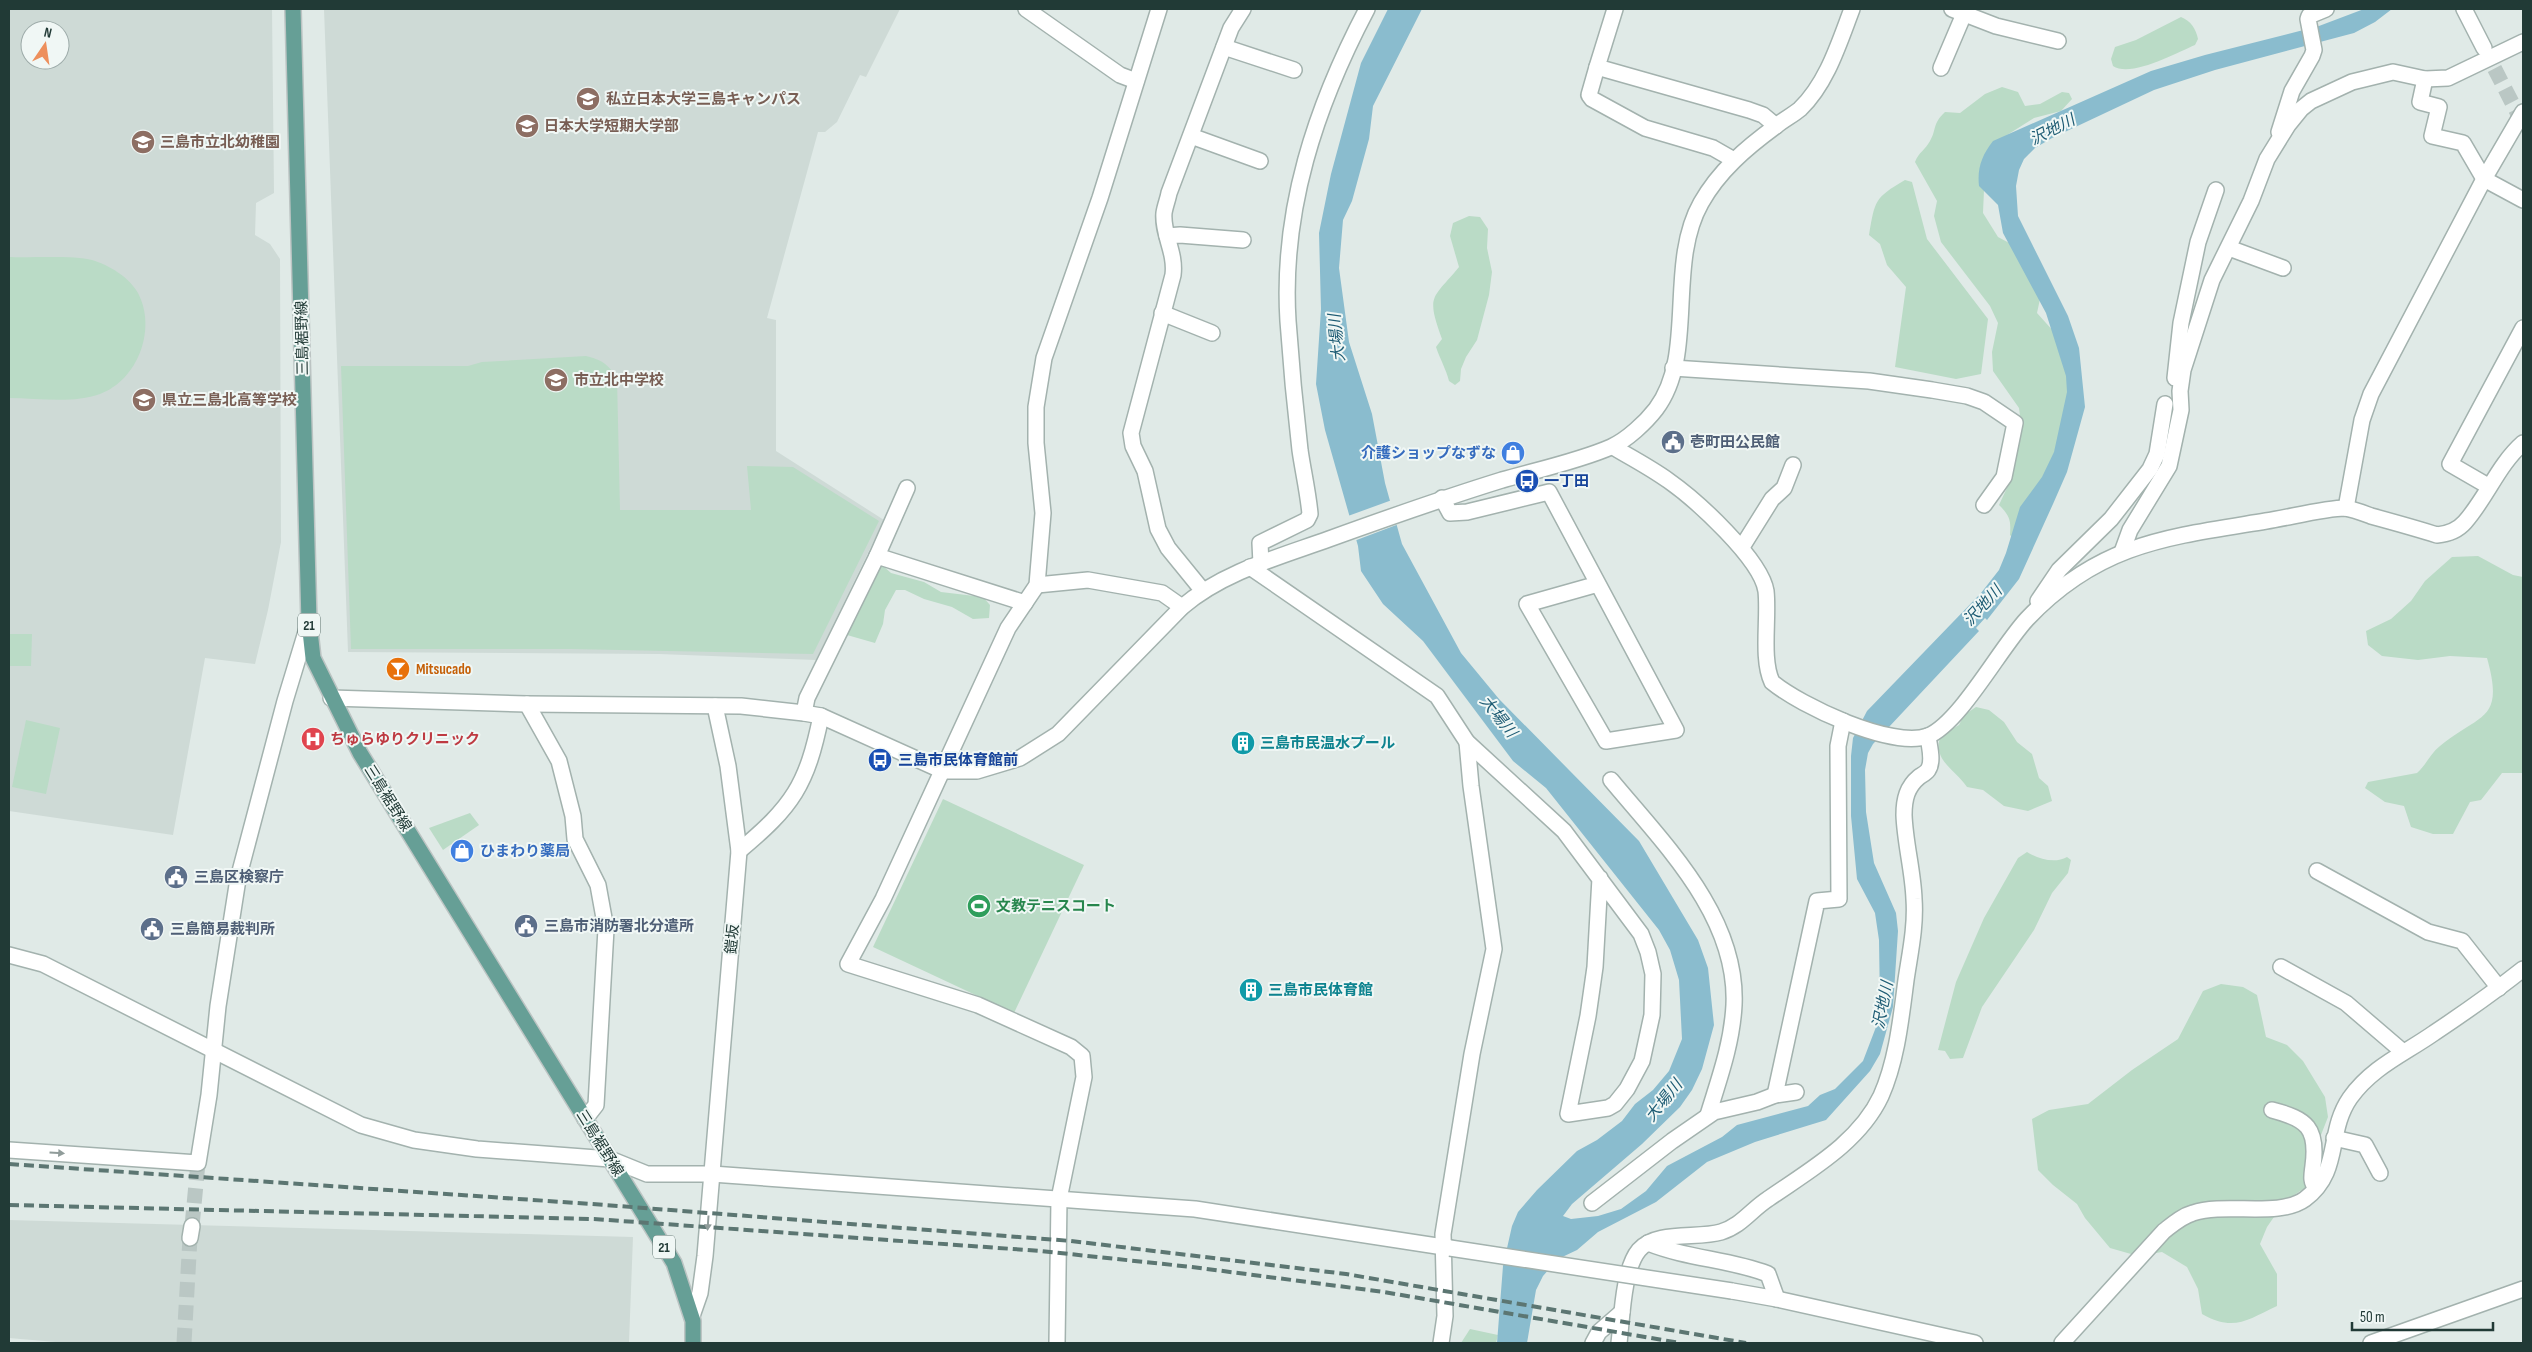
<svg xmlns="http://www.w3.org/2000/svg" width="2532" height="1352" viewBox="0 0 2532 1352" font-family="'Sofia Sans Condensed','Noto Sans JP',sans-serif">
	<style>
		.built { fill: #cedad6; fill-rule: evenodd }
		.green { fill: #badbc6 }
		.water { fill: #8abcce }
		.pier { fill: #e0eae7 }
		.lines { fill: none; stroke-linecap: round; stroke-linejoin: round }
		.minor-tunnel { stroke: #bac7c4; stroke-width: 15; stroke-dasharray: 15 8; stroke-linecap: butt }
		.minor-casing { stroke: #a3b2ae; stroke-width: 18 }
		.major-casing { stroke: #bcc4c3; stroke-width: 18 }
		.minor { stroke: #fff; stroke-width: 15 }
		.major { stroke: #669f96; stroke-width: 15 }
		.rail { stroke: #5c7672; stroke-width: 4; stroke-dasharray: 10 5; stroke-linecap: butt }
		.minor-bridge-casing { stroke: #a3b2ae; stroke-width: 18; stroke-linecap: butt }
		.minor-bridge { stroke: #fff; stroke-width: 15 }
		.oneway { fill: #909c9a }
		.labels { text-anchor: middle; stroke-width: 4; stroke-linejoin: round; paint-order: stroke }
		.shield { fill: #f0f7f5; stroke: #5f736f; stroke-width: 1 }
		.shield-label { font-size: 14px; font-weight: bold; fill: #213a36 }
		.education-label { font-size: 15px; font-weight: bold; fill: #785e54; stroke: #f0f7f5; text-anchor: start }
		.street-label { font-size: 15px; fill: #213a36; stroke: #f0f7f5 }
		.service-label { font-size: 15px; font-weight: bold; fill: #4e5e75; stroke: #f0f7f5; text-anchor: start }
		.shop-label { font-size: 15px; font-weight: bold; fill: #366cbe; stroke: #f0f7f5; text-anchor: end }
		.transit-label { font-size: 15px; font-weight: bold; fill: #164399; stroke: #f0f7f5; text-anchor: start }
		.food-label { font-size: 15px; font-weight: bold; fill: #c56008; stroke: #f0f7f5; text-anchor: start }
		.health-label { font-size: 15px; font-weight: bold; fill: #be3a42; stroke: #f0f7f5; text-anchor: start }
		.culture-label { font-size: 15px; font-weight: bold; fill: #0d838f; stroke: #f0f7f5; text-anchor: start }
		.leisure-label { font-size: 15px; font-weight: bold; fill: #27864d; stroke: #f0f7f5; text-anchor: start }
		.water-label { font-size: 16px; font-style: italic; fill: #1e5c74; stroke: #f0f7f5 }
	</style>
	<rect width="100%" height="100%" fill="#e0eae7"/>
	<g class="built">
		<path d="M 9,9 L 272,9 L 274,193 L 256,203 L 255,235 L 270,244 L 280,259 L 281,542 L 268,610 L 255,664 L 205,658 L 173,835 L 9,811 ZM 30,30 L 60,30 L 60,60 L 30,60 Z"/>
		<polygon points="324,9 900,9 866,77 860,75 837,122 825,132 818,132 767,318 776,320 776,451 884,520 816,660 659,654 348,652"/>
		<polygon points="9,1220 633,1237 629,1343 67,1343 9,1338"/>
	</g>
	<g class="green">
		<path d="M 2181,17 C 2191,21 2196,29 2198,39 L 2195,45 C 2176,53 2131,78 2113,66 L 2111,59 L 2115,47 L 2136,40 Z"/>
		<path d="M 2002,87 L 2018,92 L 2025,106 L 2040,104 L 2062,92 L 2069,93 L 2072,99 L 2061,111 L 2034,118 L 1996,142 L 1984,190 L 1983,213 L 1998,237 L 2013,245 L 2040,299 L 2037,313 L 2064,343 L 2070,388 L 2062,436 L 2014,539 L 2010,535 C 2011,520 2010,516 1999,505 L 2012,477 L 2013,455 L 2021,424 L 2019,408 L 1993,371 L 1992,352 L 1998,323 L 1990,306 L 1941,242 L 1934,216 L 1937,201 L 1915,162 C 1919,152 1925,150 1930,141 C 1937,129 1932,124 1945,112 L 1960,113 L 1985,94 Z"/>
		<path d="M 1905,180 L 1912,182 L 1927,239 L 1988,319 L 1981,374 L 1956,379 L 1895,367 L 1906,287 L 1887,265 L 1880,244 L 1869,235 C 1875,201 1874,198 1905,180 Z"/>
		<path d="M 1469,216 L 1480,217 L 1488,229 L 1487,248 L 1492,272 L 1489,295 L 1477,340 L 1466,357 L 1461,369 L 1460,381 L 1455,385 L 1449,381 C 1446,369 1440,359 1436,347 L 1442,339 C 1426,294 1432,300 1459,267 L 1450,236 L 1453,223 Z"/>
		<path d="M 9,257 C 30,258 74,255 92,260 C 109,265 129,277 138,293 C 157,329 138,380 100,394 C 73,404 37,398 9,398 Z"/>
		<path d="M 586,356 C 602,360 608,364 617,378 L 620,510 L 751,510 L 747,466 L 793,467 L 879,521 L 813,654 L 571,649 L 351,649 L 341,366 L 468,366 L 482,362 Z"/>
		<path d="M 2478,556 L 2513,575 L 2523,577 L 2523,773 L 2502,773 L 2481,800 L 2470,802 L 2453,834 L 2433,834 L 2411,827 L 2404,806 L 2385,802 L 2365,788 L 2368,782 L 2417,773 C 2426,765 2431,753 2440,746 C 2480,713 2505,722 2487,658 L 2450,656 L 2418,660 L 2382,656 L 2368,645 L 2366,631 L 2391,619 L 2411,601 L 2425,581 L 2452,557 Z"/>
		<polygon points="882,565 891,573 924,582 941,592 983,597 990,605 989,618 973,619 952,607 924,599 905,590 896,590 885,610 883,624 875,643 847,635 846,630 877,570"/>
		<polygon points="9,634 32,634 31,666 9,666"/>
		<path d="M 1976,707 L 1989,710 L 2004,722 L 2017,742 L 2032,754 L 2039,778 L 2048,786 L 2052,801 L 2028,811 L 2004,806 L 1983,790 L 1967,787 C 1955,769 1931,760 1941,735 L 1959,725 L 1964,715 Z"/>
		<polygon points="26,720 60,728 46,794 12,787"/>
		<polygon points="943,799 1084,865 1014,1013 873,947"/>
		<polygon points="470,813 479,825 443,850 429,828"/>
		<path d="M 2027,852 C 2038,859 2055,864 2067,857 L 2071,860 L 2068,873 L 2052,893 L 2034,930 L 1982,1007 L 1963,1058 L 1950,1059 L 1945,1051 L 1938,1050 L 1956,982 L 1984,918 L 2018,858 Z"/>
		<path d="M 2221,984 L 2243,987 L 2257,995 L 2266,1037 L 2287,1045 L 2303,1061 L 2325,1097 L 2328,1117 L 2319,1140 L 2323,1160 L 2311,1184 L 2285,1201 L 2267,1227 L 2260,1244 L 2277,1274 L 2277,1306 C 2247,1320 2234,1332 2202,1314 L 2198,1289 L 2187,1267 L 2162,1252 L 2138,1256 L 2110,1248 L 2085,1218 L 2077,1204 L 2053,1185 L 2038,1170 L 2032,1119 L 2049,1110 L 2088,1104 L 2132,1070 L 2178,1039 L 2203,991 Z"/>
		<polygon points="1470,1329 1498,1335 1496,1343 1461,1343"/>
	</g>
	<path class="water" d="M 1388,9 L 1422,9 L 1373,106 L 1369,139 L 1352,201 L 1343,220 L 1339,268 L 1349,342 L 1372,414 L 1385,483 L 1402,544 L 1461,653 L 1499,699 L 1639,841 L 1698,940 L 1708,968 L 1714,1025 L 1702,1069 L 1692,1090 L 1680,1107 L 1642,1144 L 1572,1204 L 1563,1216 L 1571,1219 L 1598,1216 L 1621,1209 L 1646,1191 L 1667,1166 L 1722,1137 L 1737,1125 L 1808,1106 L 1820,1095 L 1835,1089 L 1863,1061 L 1876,1027 L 1880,1004 L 1879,940 L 1875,913 L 1857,879 L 1851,816 L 1851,756 L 1853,738 L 1867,711 L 1981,593 L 1999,570 L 2006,553 L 2020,507 L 2042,477 L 2054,452 L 2067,392 L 2066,376 L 2046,313 L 2003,233 L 1998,205 L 1979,186 C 1977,168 1982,155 1993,141 L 2151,71 L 2205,55 L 2319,26 L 2364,9 L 2392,9 L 2375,22 L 2354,33 L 2215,70 L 2154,90 L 2052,138 L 2035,148 L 2024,159 L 2019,170 L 2016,186 L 2018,216 L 2068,316 L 2079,348 L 2085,407 L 2067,472 L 2053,504 L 2019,579 L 1987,620 L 1985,618 L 1976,628 L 1979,631 L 1873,744 L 1868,753 L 1865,770 L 1866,812 L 1874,863 L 1896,913 L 1898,931 L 1893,1007 L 1880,1054 L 1870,1071 L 1826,1120 L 1755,1142 L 1707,1162 L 1656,1202 L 1598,1232 L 1577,1250 L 1558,1259 L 1543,1276 L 1536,1290 L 1527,1343 L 1497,1343 L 1503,1266 L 1512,1226 L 1518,1212 L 1537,1190 L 1577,1151 L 1597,1140 L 1622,1121 L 1635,1104 L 1653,1090 L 1669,1071 L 1682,1039 L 1679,980 L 1670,950 L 1659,930 L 1546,788 L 1513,761 L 1423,641 L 1383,604 L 1361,571 L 1358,546 L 1325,430 L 1316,384 L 1321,309 L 1319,233 L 1331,174 L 1361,63 Z"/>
	<polygon class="pier" points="1392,500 1399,524 1354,541 1348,516"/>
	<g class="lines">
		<g class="minor-tunnel">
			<polyline points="2484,48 2523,124"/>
			<polyline points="192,1226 198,1163"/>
			<polyline points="184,1343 190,1238"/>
		</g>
		<g class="minor-casing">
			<g id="minor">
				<polyline points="1026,9 1120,75 1136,81"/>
				<polyline points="1615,9 1597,67 1749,110 1763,115 1776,126"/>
				<polyline points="1952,9 1996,26 2058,41"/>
				<polyline points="2464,9 2484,48"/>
				<polyline points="1224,47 1294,70"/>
				<polyline points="1597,67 1589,95 1592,99 1645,128 1713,148 1734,160"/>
				<polyline points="1941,68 1964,14"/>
				<polyline points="2425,79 2420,102 2439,107 2432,136 2463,143 2484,179 2523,200"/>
				<polyline points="2279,132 2292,91 2312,56 2314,50 2308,19 2309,16 2326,9"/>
				<polyline points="1191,136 1260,161"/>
				<polyline points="1167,236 1180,235 1243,240"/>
				<polyline points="2229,248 2283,268"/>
				<polyline points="1162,313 1212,333"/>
				<polyline points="1673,368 1869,381 1932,390 1967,396 1984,402 2015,423 2004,477 1984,505"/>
				<polyline points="2175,378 2181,323 2198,242 2216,190"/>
				<path d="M 1613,447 C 1632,458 1651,468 1669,481 C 1696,500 1761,559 1766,591 C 1769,618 1761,659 1772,682 C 1801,706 1892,749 1928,736 C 1960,723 2000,648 2027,619 C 2099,543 2168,537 2266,521 C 2287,518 2325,508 2345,508 C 2353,509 2363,513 2371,516 C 2393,522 2415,528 2437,535 C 2448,534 2458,530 2465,522 C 2487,497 2498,465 2523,443"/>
				<polyline points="2488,486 2450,464 2523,328"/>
				<polyline points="1442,498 1450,513 1467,512 1549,492 1676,730 1606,741 1527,604 1598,584"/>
				<polyline points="2346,508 2362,420 2371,394 2484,179 2523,112"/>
				<polyline points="1742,547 1772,499 1784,488 1793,465"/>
				<polyline points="2122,552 2130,530 2169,466 2181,410 2180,391 2183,370 2212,280 2251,201 2267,159 2288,125 2301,109 2311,101 2352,82 2393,72 2425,79 2448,78 2523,42"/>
				<polyline points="877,556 907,488"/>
				<path d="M 1261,564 L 1260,543 L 1307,520 L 1310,514 C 1308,492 1303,471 1300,450 C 1295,407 1291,364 1288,321 C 1281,210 1316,106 1367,9"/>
				<polyline points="1250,567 1437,696 1467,742 1564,831 1641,934 1648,952 1653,974 1652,1015 1642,1061 1627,1089 1615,1104 1608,1108 1568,1114 1588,1016 1595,967 1600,878"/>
				<polyline points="1037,585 1088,580 1162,593 1182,607"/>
				<path d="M 1203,591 L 1168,548 L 1158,529 L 1145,471 L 1133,446 L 1131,433 L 1173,275 C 1176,252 1162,234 1164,213 C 1165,206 1168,199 1169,193 L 1231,28 L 1243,9"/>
				<polyline points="2038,601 2059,570 2111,519 2150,469 2157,454 2165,404"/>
				<path d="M 331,698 L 527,704 L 741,706 L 804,713 L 821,716 L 943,771 L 977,771 L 1020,758 L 1058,734 L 1182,607 C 1223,572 1279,557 1329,539 C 1387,518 1444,498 1502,480 C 1537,470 1579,461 1611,447 C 1627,440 1646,422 1656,409 C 1697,355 1666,265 1701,203 C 1719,171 1746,148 1776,126 C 1783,120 1793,115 1800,109 C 1827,83 1839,43 1852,9"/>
				<polyline points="527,704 559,761 573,816 575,839 598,885 606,929 596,1105 585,1119"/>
				<polyline points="804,713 807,698 877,556 1025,603"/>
				<path d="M 1611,780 C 1664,844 1738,916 1734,1005 C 1732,1044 1719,1079 1708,1115"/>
				<path d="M 739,851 C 793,806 807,785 821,716"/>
				<polyline points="2317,871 2428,932 2462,941 2499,988"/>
				<polyline points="9,955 43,964 361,1125 414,1140 477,1149 610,1159 647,1174 712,1174 1195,1209 1450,1248"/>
				<polyline points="2281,967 2346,1003 2402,1051"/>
				<polyline points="1775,1095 1817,901 1839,899 1838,746 1843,721"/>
				<path d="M 2272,1110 C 2307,1119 2318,1128 2313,1166 C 2312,1175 2310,1181 2316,1188"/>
				<polyline points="2334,1138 2365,1145 2380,1173"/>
				<polyline points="9,1150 198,1163 209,1095 218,1006 238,879 285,701 309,622"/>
				<polyline points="1592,1203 1672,1141 1714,1112 1757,1102 1775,1095 1796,1092"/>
				<polyline points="190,1238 192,1226"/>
				<path d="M 1648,1243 C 1688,1259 1729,1259 1768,1274 L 1777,1299"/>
				<polyline points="1732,1291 1777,1299 1975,1343"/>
				<polyline points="692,1316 700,1293 705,1256 739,851 728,766 715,706"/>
				<polyline points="1057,1343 1059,1199 1084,1077 1082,1056 1071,1047 978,1005 848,964 883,899 1008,628 1037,585 1043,513 1036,443 1036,407 1044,358 1100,198 1159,9"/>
				<polyline points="1441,1343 1445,1316 1443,1234 1472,1054 1494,949 1471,786 1467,742"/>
				<polyline points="1593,1343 1599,1332 1622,1312"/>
				<path d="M 1619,1343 C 1622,1318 1623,1269 1639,1250 C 1656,1230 1698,1239 1721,1232 C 1741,1226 1751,1210 1768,1199 C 1808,1171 1859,1143 1881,1096 C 1897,1060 1901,1018 1906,980 C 1910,953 1916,926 1914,899 C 1913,871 1905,843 1904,815 C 1904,799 1907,787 1919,777 C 1922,775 1926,773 1928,770 C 1934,761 1929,746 1928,736"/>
				<path d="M 2062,1343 L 2164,1231 C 2173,1224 2182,1216 2193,1213 C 2226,1202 2279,1218 2305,1199 C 2342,1171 2326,1133 2350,1098 C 2372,1067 2404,1054 2434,1033 C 2464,1013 2494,992 2523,969"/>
				<polyline points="2371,1343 2523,1289"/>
			</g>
		</g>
		<g class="major-casing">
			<polyline id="major" points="293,9 309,622 313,658 360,753 674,1263 693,1321 693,1343"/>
		</g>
		<use href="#minor" class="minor"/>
		<use href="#major" class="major"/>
		<g class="rail">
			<polyline points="9,1164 592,1204 1071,1241 1346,1274 1746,1343"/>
			<polyline points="9,1205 594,1219 1041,1251 1192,1267 1384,1292 1680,1343"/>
		</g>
		<g class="minor-bridge-casing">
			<polyline id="minor-bridge" points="1450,1248 1732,1291"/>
		</g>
		<use href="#minor-bridge" class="minor-bridge"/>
	</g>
	<defs><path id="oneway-solid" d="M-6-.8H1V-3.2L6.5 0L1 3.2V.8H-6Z" transform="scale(1.25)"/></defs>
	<g class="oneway">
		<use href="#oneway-solid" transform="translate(57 1153) rotate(4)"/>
		<use href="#oneway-solid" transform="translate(708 1223) rotate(94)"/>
	</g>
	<defs>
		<g id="school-disc" transform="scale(1.25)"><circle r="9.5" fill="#8d6e63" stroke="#f0f7f5"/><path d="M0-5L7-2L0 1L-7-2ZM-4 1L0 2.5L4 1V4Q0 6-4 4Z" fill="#fff"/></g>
		<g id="university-disc" transform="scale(1.25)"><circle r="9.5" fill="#8d6e63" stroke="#f0f7f5"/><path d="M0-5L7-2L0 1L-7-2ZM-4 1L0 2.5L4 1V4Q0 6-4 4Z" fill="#fff"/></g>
		<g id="civic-disc" transform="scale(1.25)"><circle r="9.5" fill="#5c6f8a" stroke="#f0f7f5"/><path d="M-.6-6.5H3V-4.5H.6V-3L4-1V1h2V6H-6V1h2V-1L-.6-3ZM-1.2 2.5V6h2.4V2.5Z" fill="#fff"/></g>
		<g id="shop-disc" transform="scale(1.25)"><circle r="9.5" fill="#3f7fe0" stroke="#f0f7f5"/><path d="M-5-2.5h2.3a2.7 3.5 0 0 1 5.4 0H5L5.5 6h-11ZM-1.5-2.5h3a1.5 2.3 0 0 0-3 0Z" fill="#fff"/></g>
		<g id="bus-disc" transform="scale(1.25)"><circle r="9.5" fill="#1a4fb4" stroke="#f0f7f5"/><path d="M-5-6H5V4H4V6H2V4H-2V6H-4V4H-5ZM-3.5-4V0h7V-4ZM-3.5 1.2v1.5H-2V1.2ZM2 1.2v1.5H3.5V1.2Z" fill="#fff"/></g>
		<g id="bar-disc" transform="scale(1.25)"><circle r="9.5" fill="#e8710a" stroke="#f0f7f5"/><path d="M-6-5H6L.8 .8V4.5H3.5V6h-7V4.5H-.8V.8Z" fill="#fff"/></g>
		<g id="hospital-disc" transform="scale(1.25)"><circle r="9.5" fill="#e0444e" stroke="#f0f7f5"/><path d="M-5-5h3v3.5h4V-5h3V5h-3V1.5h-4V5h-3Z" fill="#fff"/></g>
		<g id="building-disc" transform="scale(1.25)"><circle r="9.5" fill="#0f9aa8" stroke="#f0f7f5"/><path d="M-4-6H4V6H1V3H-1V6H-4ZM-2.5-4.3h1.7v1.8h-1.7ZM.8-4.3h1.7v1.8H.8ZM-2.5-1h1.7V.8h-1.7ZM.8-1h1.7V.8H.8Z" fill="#fff"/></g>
		<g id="stadium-disc" transform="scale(1.25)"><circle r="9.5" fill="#2e9e5b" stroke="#f0f7f5"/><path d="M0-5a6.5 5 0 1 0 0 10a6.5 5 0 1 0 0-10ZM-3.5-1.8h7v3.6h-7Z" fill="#fff"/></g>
	</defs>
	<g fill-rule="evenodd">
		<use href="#school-disc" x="588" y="99"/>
		<use href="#university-disc" x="527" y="126"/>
		<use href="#school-disc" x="143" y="142"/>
		<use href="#school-disc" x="556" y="380"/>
		<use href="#school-disc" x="144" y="400"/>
		<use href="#civic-disc" x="1673" y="442"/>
		<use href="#shop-disc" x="1513" y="453"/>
		<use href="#bus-disc" x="1527" y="481"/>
		<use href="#bar-disc" x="398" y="669"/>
		<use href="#hospital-disc" x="313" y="739"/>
		<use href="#building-disc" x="1243" y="743"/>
		<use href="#bus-disc" x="880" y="760"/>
		<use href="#shop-disc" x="462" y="851"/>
		<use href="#civic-disc" x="176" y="877"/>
		<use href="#stadium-disc" x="979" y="906"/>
		<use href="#civic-disc" x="526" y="926"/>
		<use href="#civic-disc" x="152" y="929"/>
		<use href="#building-disc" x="1251" y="990"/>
	</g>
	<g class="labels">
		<g class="shield">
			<rect x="298" y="613.5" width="22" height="23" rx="4"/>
			<rect x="653" y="1235.5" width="22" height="23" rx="4"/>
		</g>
		<g class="shield-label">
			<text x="309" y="630">21</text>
			<text x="664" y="1252">21</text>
		</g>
		<g class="education-label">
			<text x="606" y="104">私立日本大学三島キャンパス</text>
			<text x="544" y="131">日本大学短期大学部</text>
			<text x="160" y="147">三島市立北幼稚園</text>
			<text x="574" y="385">市立北中学校</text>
			<text x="162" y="405">県立三島北高等学校</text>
		</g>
		<g class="street-label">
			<text transform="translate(302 338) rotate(-91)" y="5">三島裾野線</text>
			<text transform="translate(388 798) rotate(58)" y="5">三島裾野線</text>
			<text transform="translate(732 939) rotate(-85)" y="5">鎧坂</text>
			<text transform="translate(600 1143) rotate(58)" y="5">三島裾野線</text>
		</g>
		<g class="service-label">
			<text x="1690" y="447">壱町田公民館</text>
			<text x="194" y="882">三島区検察庁</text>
			<text x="544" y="931">三島市消防署北分遣所</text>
			<text x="170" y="934">三島簡易裁判所</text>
		</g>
		<g class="shop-label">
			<text x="1496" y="458">介護ショップなずな</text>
			<text x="480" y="856" text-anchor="start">ひまわり薬局</text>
		</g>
		<g class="transit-label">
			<text x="1544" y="486">一丁田</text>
			<text x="898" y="765">三島市民体育館前</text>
		</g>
		<g class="food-label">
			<text x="416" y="674">Mitsucado</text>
		</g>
		<g class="health-label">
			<text x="330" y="744">ちゅらゆりクリニック</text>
		</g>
		<g class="culture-label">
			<text x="1260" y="748">三島市民温水プール</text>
			<text x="1268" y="995">三島市民体育館</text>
		</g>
		<g class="leisure-label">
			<text x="996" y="911">文教テニスコート</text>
		</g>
		<g class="water-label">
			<text transform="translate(2052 129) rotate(-27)" y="6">沢地川</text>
			<text transform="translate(1336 338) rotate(-96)" y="6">大場川</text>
			<text transform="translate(1982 605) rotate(-47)" y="6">沢地川</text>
			<text transform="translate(1499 716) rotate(51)" y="6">大場川</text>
			<text transform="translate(1882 1005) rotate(-79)" y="6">沢地川</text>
			<text transform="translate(1663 1100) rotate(-51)" y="6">大場川</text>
		</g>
	</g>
	<rect width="2532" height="1352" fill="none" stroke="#213a36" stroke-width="20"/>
	<g transform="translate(45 45) rotate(13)"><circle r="24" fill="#f0f7f5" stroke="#9daba9"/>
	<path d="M0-4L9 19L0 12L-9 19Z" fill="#ed8f5c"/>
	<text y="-8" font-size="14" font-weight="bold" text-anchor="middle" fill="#213a36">N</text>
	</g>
	<path d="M2352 1322v8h141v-8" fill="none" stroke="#213a36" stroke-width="2.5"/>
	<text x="2360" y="1322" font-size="15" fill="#213a36" stroke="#f0f7f5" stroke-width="4" paint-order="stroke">50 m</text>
</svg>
